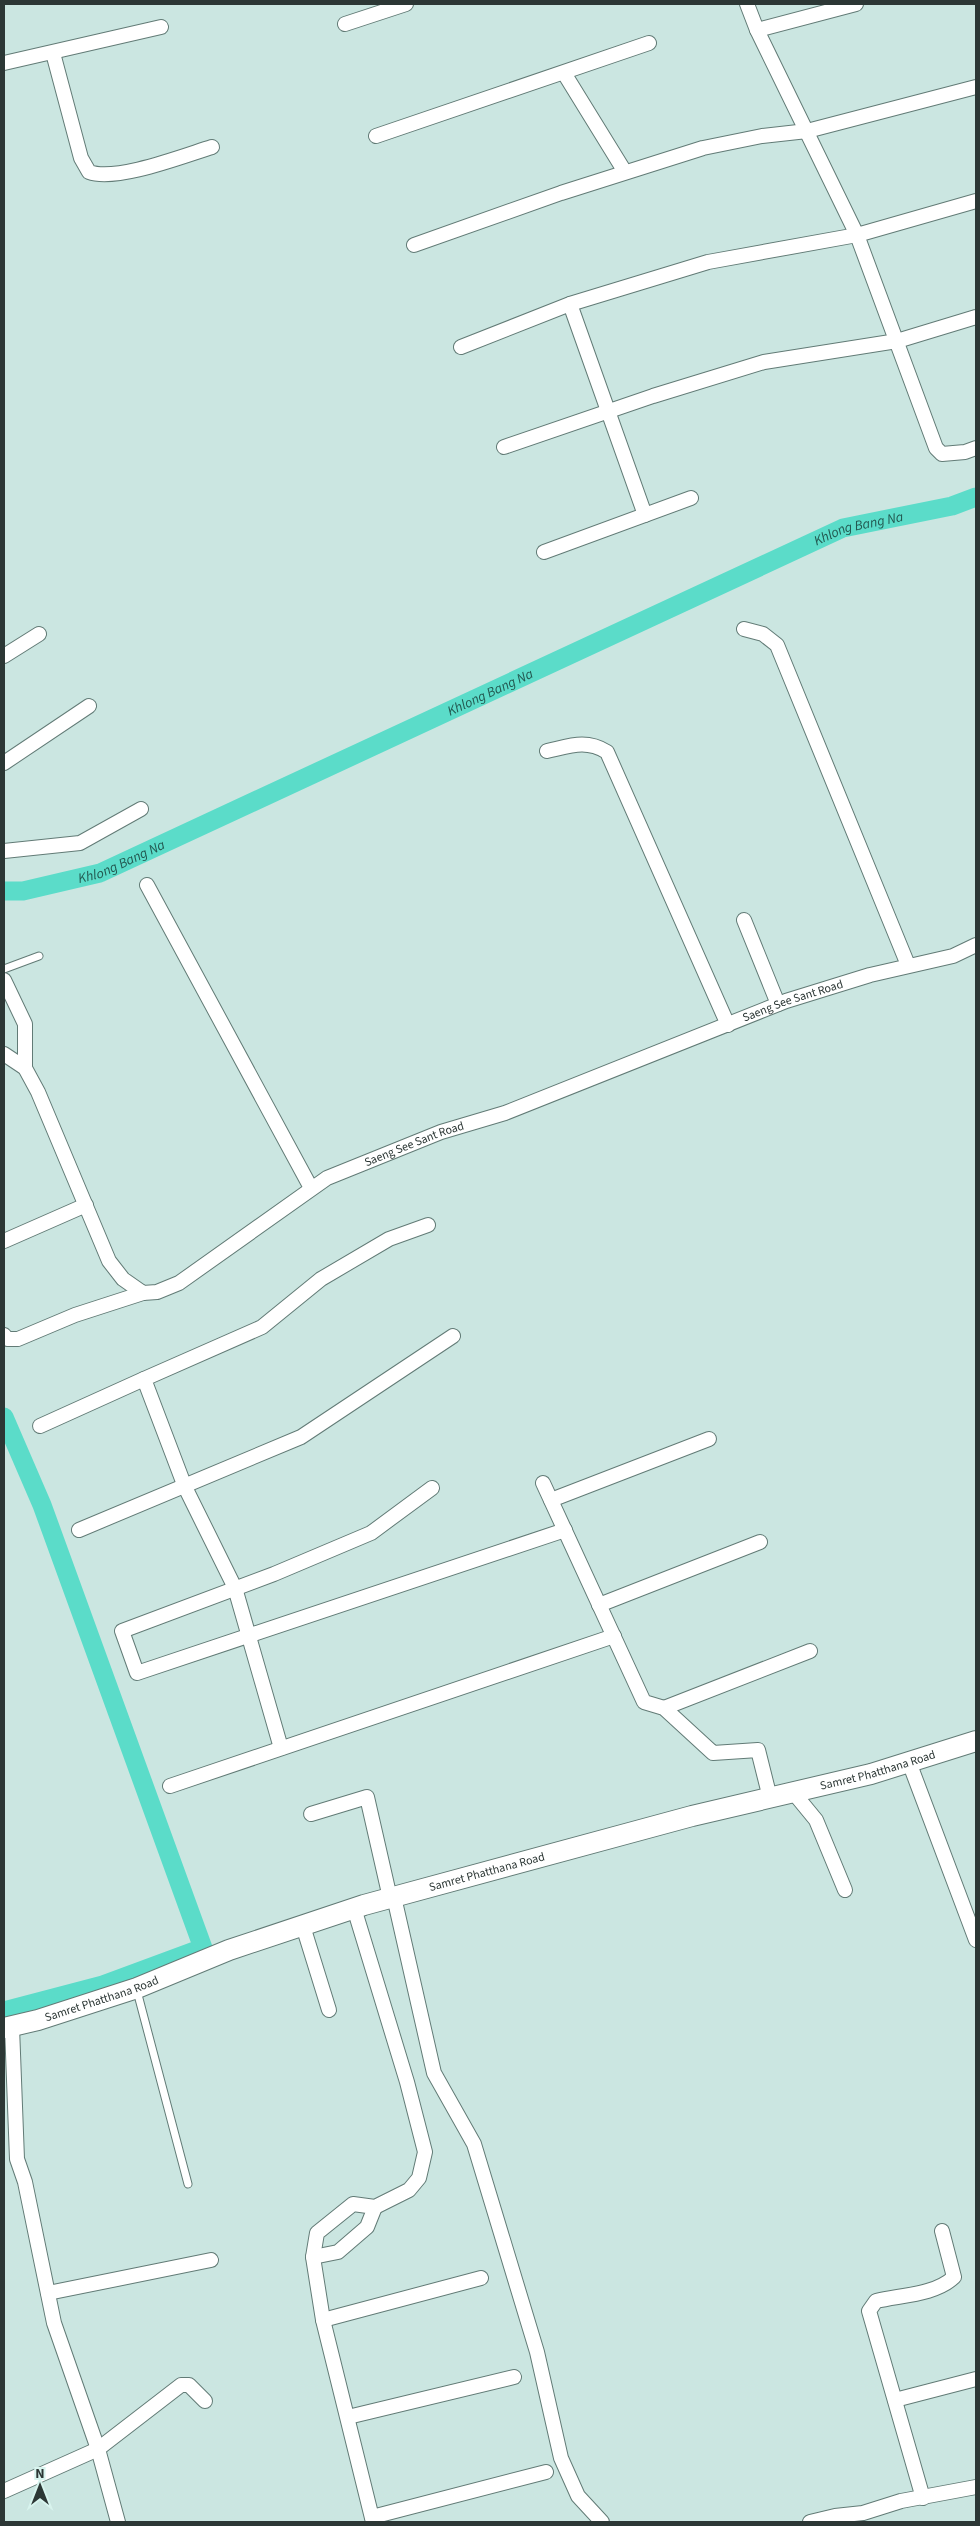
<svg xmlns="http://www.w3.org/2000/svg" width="980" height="2526" viewBox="0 0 980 2526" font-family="'Source Sans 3',sans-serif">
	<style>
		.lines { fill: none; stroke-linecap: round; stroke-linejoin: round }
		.canal { stroke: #5bdcc9; stroke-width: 19 }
		.lane-casing { stroke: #627b76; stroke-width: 9 }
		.street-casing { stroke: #627b76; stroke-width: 16 }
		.secondary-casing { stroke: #627b76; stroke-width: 22 }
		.lane { stroke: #fff; stroke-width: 7 }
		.street { stroke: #fff; stroke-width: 14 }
		.secondary { stroke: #fff; stroke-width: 20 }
		.labels { text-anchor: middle; stroke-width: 4; stroke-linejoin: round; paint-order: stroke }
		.street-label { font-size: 12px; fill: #2c3735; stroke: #d8f4ee }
		.water-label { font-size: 14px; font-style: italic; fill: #235951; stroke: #d8f4ee }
	</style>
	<rect width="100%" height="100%" fill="#cbe6e1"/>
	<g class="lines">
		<g class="canal">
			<path id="s1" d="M 4,891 L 23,891 L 100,873 L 843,528 L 952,506 L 976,497"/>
			<polyline points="4,1417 42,1505 203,1948 103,1985 4,2011"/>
		</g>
		<g class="lane-casing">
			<g id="lane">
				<polyline points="4,969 39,956"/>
				<polyline points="137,1991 188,2184"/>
			</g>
		</g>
		<g class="street-casing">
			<g id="street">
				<polyline points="747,4 757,30 857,235 936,448 942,454 965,452 976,448"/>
				<polyline points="345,24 406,4"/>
				<polyline points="757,30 856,4"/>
				<path d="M 53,53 L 81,158 L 89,172 C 116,182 183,156 212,147"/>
				<polyline points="4,63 161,27"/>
				<polyline points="564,73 625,172"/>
				<polyline points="376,136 649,43"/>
				<polyline points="414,245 561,193 703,148 762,136 807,131 976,87"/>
				<polyline points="570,304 645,515"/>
				<polyline points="461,347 570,304 708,262 857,235 976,201"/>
				<polyline points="504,447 653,396 764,362 897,341 976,317"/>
				<polyline points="544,552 691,498"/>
				<polyline points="744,629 763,634 777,645 908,965"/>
				<polyline points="4,656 39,634"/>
				<path d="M 547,751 C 570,746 586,739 607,752 L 728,1025"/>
				<polyline points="4,763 89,706"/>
				<polyline points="4,851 80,843 141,809"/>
				<polyline points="147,885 311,1188"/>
				<polyline points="744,920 778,1004"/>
				<polyline points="4,980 25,1024 25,1068"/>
				<path id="s2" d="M 4,1054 L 25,1068 L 38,1092 L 109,1261 L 123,1279 L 143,1293 L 157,1292 L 179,1283 L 327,1178 L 441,1132 L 505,1113 L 786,1001 L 870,975 L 953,956 L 976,945"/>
				<polyline points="4,1241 86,1205"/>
				<polyline points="4,1335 7,1339 18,1339 75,1315 143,1293"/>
				<polyline points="40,1426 144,1379"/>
				<polyline points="543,1483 644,1702 664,1708 713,1753 758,1750 770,1798"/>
				<polyline points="432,1488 371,1533 274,1574 122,1631 137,1673 565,1530"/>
				<polyline points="551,1500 709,1439"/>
				<polyline points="79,1530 301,1437 453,1336"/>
				<polyline points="599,1605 760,1542"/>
				<polyline points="664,1708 810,1651"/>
				<polyline points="281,1748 235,1588 185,1487 144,1379 262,1327 321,1279 389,1239 428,1225"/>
				<polyline points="909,1762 976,1940"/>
				<polyline points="170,1786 614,1636"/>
				<polyline points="793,1792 816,1820 845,1890"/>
				<polyline points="311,1814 367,1797 390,1898"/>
				<polyline points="394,1897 434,2073 474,2144 537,2352 561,2458 578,2496 602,2522"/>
				<polyline points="354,1908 407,2082 425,2152 419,2178 409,2190 375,2207 353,2204 317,2233 313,2257 323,2320 373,2522"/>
				<polyline points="303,1926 329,2010"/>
				<polyline points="12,2027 17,2159 25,2182 54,2323 98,2449 118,2522"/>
				<polyline points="313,2257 338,2252 367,2227 375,2207"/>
				<polyline points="48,2293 211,2260"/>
				<polyline points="323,2320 481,2278"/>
				<polyline points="895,2400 976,2379"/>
				<polyline points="348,2417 514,2377"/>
				<polyline points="4,2491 98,2449 181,2385 189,2385 205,2401"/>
				<path d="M 923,2498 L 869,2311 L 876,2301 C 901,2295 935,2295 954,2277 L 942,2231"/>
				<polyline points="372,2517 546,2472"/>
				<polyline points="810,2522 835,2516 863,2513 901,2501 976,2487"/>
			</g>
		</g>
		<g class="secondary-casing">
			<g id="secondary">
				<path id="s3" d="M 4,2028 L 38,2020 L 137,1988 L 229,1950 L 364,1905 L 692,1816 L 871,1774 L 976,1741"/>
			</g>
		</g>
		<use href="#lane" class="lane"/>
		<use href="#street" class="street"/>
		<use href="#secondary" class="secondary"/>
	</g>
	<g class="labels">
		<g class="street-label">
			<text dy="4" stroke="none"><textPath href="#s2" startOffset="1001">Saeng See Sant Road</textPath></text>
			<text dy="4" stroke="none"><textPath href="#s2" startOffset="596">Saeng See Sant Road</textPath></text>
			<text dy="4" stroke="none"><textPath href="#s3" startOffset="912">Samret Phatthana Road</textPath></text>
			<text dy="4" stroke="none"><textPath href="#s3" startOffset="508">Samret Phatthana Road</textPath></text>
			<text dy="4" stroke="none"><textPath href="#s3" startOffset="102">Samret Phatthana Road</textPath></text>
		</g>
		<g class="water-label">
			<text dy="5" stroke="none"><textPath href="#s1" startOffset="932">Khlong Bang Na</textPath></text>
			<text dy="5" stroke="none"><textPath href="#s1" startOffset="528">Khlong Bang Na</textPath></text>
			<text dy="5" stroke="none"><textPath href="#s1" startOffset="122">Khlong Bang Na</textPath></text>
		</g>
	</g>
	<rect width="980" height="2526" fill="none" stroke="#2c3735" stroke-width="10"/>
	<g transform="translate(40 2486)" stroke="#d8f4ee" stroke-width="4" paint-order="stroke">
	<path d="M0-4L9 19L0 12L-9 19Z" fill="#2c3735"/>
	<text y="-8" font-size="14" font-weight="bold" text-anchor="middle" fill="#2c3735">N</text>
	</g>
</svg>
